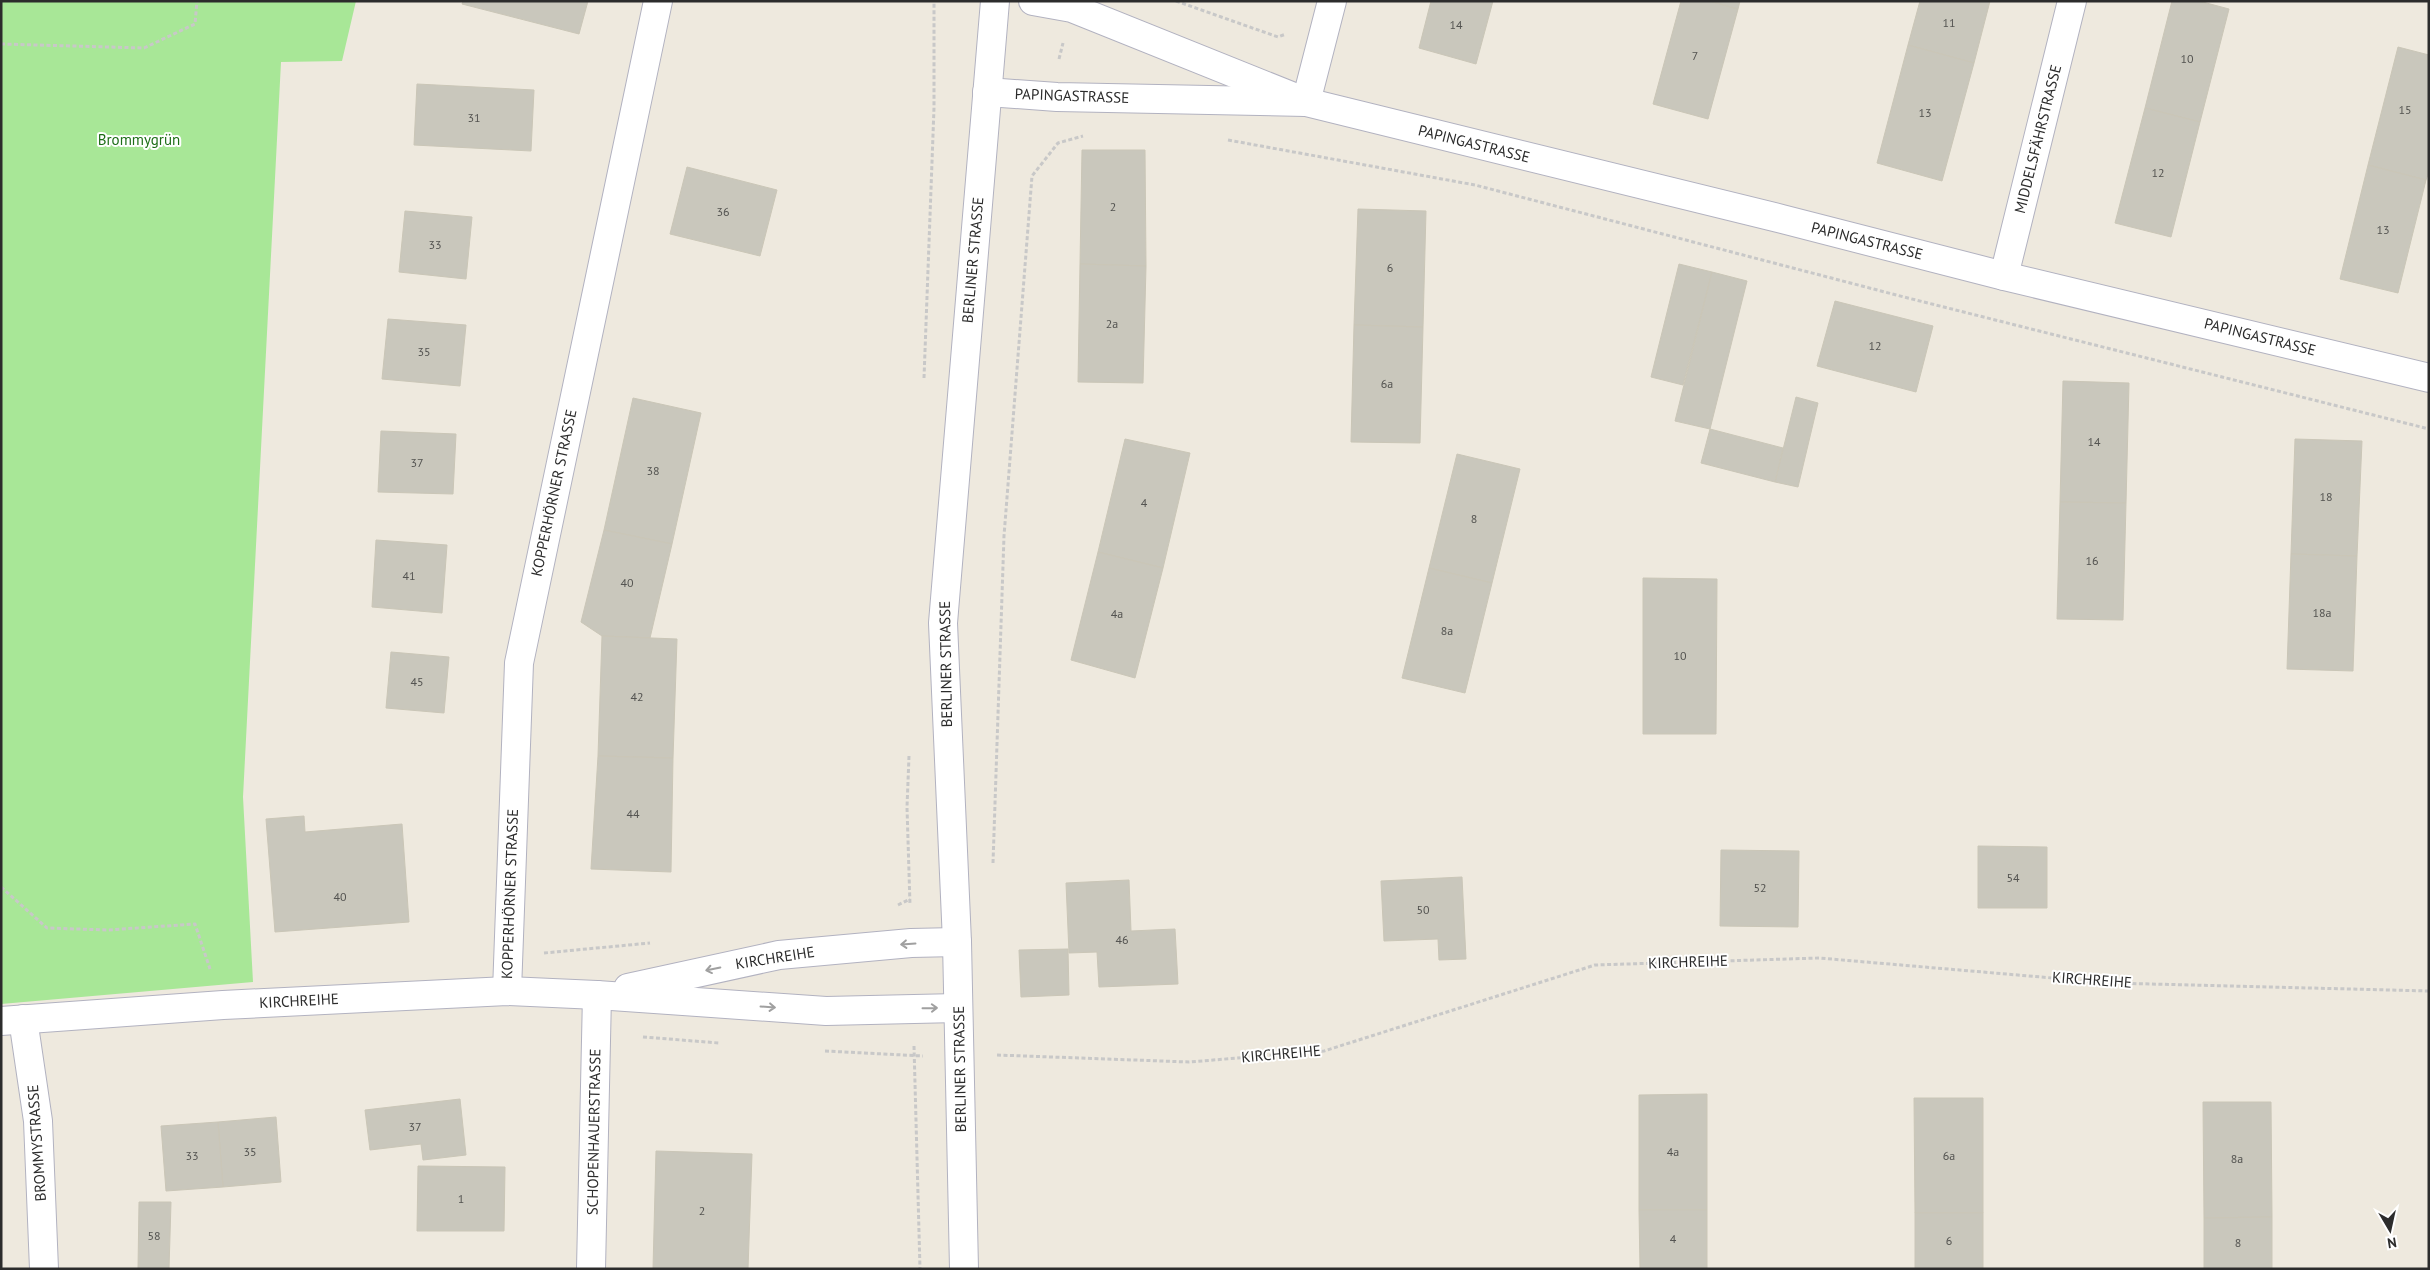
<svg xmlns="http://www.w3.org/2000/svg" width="2430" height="1270" viewBox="0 0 2430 1270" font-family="'PT Sans',sans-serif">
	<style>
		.green { fill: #a8e797 }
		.building { fill: #c9c7bc; stroke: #cac6b7 }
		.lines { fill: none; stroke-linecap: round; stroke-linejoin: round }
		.street-casing { stroke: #b2b2c0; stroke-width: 30 }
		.secondary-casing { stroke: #b2b2c0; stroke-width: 30 }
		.path { stroke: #c8c8c8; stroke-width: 3; stroke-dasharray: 4 2.5; stroke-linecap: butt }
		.street { stroke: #fff; stroke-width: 28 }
		.secondary { stroke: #fff; stroke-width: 28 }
		.oneway { stroke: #a0a0a0 }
		.labels { text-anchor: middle; stroke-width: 4; stroke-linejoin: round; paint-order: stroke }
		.number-label { font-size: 12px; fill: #535350 }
		.street-label { font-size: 15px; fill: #2c2c2c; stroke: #fff }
		.park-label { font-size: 15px; fill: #1d6e17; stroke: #fff }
	</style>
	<rect width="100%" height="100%" fill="#eee9de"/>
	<polygon class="green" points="1,1 356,1 342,61 281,62 243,797 253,982 1,1004"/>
	<g class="building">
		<polygon points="463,1 588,1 579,34 462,4"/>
		<polygon points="1431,1 1493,1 1476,64 1419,48"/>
		<polygon points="1681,1 1710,1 1738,9 1708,119 1653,104"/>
		<polygon points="1710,1 1740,1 1738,9"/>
		<polygon points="1920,1 1990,1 1974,63 1908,45"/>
		<polygon points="2172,1 2199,1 2229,9 2200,122 2145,108"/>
		<polygon points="1908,45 1974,63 1942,181 1877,163"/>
		<polygon points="2398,47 2429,55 2429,172 2426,180 2368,165"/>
		<polygon points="417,84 534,90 531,151 414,145"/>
		<polygon points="2145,108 2200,122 2171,237 2115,223"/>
		<polygon points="1082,150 1145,150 1146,266 1080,264"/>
		<polygon points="2368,165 2426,180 2398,293 2340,279"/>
		<polygon points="687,167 777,190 760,256 670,234"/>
		<polygon points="1358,209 1426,211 1423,327 1354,325"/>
		<polygon points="405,211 472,217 466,279 399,272"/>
		<polygon points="1080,264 1146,266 1143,383 1078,382"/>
		<polygon points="1679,264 1712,272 1683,385 1651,377"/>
		<polygon points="1712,272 1747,281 1710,429 1675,421"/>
		<polygon points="1835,301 1933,326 1916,392 1817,366"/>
		<polygon points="388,319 466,325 460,386 382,379"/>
		<polygon points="1354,325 1423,327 1420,443 1351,442"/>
		<polygon points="2063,381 2129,383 2126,503 2060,502"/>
		<polygon points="1796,397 1818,403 1798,487 1775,482"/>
		<polygon points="633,398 701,413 672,544 604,530"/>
		<polygon points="1710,429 1783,448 1775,482 1701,463"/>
		<polygon points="381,431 456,434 453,494 378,492"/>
		<polygon points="1125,439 1190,453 1163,568 1098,552"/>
		<polygon points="2295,439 2362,441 2357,556 2291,554"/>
		<polygon points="1457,454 1520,469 1492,583 1429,568"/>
		<polygon points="2060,502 2126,503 2123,620 2057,619"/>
		<polygon points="604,530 672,544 650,638 602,636 581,622"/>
		<polygon points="376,540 447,545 442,613 372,607"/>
		<polygon points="1098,552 1163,568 1135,678 1071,660"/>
		<polygon points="2291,554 2357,556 2353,671 2287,669"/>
		<polygon points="1429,568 1492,583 1465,693 1402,678"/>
		<polygon points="1643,578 1717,579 1716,734 1643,734"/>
		<polygon points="602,636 677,639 673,758 598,756"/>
		<polygon points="391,652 449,657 444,713 386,708"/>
		<polygon points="598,756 673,758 671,872 591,869"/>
		<polygon points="304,816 305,832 402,824 409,922 275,932 266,819"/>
		<polygon points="1978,846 2047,847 2047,908 1978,908"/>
		<polygon points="1721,850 1799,851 1798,927 1720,926"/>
		<polygon points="1462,877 1466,959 1439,960 1438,939 1384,941 1381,881"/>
		<polygon points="1129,880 1131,931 1175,929 1178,984 1099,987 1097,952 1069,953 1066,883"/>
		<polygon points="1068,949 1069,995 1021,997 1019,950"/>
		<polygon points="1707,1094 1707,1210 1639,1210 1639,1095"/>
		<polygon points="1914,1098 1983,1098 1983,1213 1915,1213"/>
		<polygon points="460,1099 466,1155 423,1160 421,1144 370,1150 365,1110"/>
		<polygon points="2203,1102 2271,1102 2272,1217 2204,1218"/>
		<polygon points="276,1117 281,1182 223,1187 218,1122"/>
		<polygon points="218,1122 223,1187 166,1191 161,1126"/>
		<polygon points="656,1151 752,1154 748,1269 653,1269"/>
		<polygon points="418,1166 505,1167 504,1231 417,1231"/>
		<polygon points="139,1202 171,1202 169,1269 138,1269"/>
		<polygon points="1639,1210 1707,1210 1707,1269 1640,1269"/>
		<rect x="1915" y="1213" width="68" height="56"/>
		<polygon points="2272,1217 2272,1269 2204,1269 2204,1218"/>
	</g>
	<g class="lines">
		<g class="street-casing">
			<g id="street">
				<polyline points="1033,1 1072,8 1306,102 1782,219 2004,276 2429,378"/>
				<polyline points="987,92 1057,97 1306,102 1332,1"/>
				<polyline points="2004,276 2072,1"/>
				<polyline points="628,988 779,955 911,943 957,942"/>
				<polyline points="507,991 519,663 658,1"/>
				<polyline points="23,1019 38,1121 44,1269"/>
				<polyline points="1,1021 223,1005 507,991 597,995 826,1011 958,1008"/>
				<polyline points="591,1269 597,995"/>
			</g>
		</g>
		<g class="secondary-casing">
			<polyline id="secondary" points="964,1269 957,942 943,623 995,1"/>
		</g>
		<g class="path">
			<polyline points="1176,1 1278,37 1286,34"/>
			<polyline points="1,44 144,48 195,24 197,1"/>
			<polyline points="1059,59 1063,43"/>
			<polyline points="1228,140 1475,185 1904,297 2429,429"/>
			<polyline points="924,378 934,108 934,1"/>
			<polyline points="909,756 907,807 910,905"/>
			<polyline points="993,863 1004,536 1032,176 1058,143 1083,136"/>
			<polyline points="1,887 47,928 108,930 195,924 210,969"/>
			<polyline points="898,905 910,899"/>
			<polyline points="544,953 650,943"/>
			<polyline points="643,1037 719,1043"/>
			<polyline points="914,1046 920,1269"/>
			<polyline points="825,1051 923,1056"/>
			<polyline points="997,1055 1189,1062 1324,1051 1595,965 1819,958 2111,983 2429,991"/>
		</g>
		<use href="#street" class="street"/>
		<use href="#secondary" class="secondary"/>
	</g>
	<defs><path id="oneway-shaft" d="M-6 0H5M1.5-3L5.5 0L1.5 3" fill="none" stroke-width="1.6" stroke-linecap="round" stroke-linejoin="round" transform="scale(1.25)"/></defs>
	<g class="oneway">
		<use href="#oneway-shaft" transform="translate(908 944) rotate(176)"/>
		<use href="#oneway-shaft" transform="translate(713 969) rotate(168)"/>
		<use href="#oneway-shaft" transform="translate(768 1007) rotate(4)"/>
		<use href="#oneway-shaft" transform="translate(930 1008) rotate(-1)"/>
	</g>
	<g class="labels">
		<g class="number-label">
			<text x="1949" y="27">11</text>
			<text x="1456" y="29">14</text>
			<text x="1695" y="60">7</text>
			<text x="2187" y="63">10</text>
			<text x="2405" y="114">15</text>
			<text x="1925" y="117">13</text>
			<text x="474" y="122">31</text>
			<text x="2158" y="177">12</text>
			<text x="1113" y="211">2</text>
			<text x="723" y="216">36</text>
			<text x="2383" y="234">13</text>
			<text x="435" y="249">33</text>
			<text x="1390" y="272">6</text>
			<text x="1112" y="328">2a</text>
			<text x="1875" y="350">12</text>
			<text x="424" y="356">35</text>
			<text x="1387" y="388">6a</text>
			<text x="2094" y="446">14</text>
			<text x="417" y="467">37</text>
			<text x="653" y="475">38</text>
			<text x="2326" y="501">18</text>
			<text x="1144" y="507">4</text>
			<text x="1474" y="523">8</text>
			<text x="2092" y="565">16</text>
			<text x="409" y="580">41</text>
			<text x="627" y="587">40</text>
			<text x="2322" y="617">18a</text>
			<text x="1117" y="618">4a</text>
			<text x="1447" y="635">8a</text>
			<text x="1680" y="660">10</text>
			<text x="417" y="686">45</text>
			<text x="637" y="701">42</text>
			<text x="633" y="818">44</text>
			<text x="2013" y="882">54</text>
			<text x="1760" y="892">52</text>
			<text x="340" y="901">40</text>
			<text x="1423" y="914">50</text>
			<text x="1122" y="944">46</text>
			<text x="415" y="1131">37</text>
			<text x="250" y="1156">35</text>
			<text x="1673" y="1156">4a</text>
			<text x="192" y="1160">33</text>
			<text x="1949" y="1160">6a</text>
			<text x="2237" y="1163">8a</text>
			<text x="461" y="1203">1</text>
			<text x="702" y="1215">2</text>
			<text x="154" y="1240">58</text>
			<text x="1673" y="1243">4</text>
			<text x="1949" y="1245">6</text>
			<text x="2238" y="1247">8</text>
		</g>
		<g class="street-label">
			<text transform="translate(1072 96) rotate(2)" y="5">PAPINGASTRASSE</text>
			<text transform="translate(2038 139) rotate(-76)" y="5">MIDDELSFÄHRSTRASSE</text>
			<text transform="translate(1474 144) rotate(14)" y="5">PAPINGASTRASSE</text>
			<text transform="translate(1867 241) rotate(14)" y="5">PAPINGASTRASSE</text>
			<text transform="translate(973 260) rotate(-85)" y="5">BERLINER STRASSE</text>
			<text transform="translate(2260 337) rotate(14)" y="5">PAPINGASTRASSE</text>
			<text transform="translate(554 493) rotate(-78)" y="5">KOPPERHÖRNER STRASSE</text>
			<text transform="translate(946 664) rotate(-91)" y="5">BERLINER STRASSE</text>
			<text transform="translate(510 894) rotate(-88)" y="5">KOPPERHÖRNER STRASSE</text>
			<text transform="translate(775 958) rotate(-9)" y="5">KIRCHREIHE</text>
			<text transform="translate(1688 962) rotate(-2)" y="5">KIRCHREIHE</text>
			<text transform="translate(2092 980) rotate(4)" y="5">KIRCHREIHE</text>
			<text transform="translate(299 1001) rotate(-3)" y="5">KIRCHREIHE</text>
			<text transform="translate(1281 1054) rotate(-5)" y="5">KIRCHREIHE</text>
			<text transform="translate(960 1069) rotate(-91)" y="5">BERLINER STRASSE</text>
			<text transform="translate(594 1132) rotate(-89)" y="5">SCHOPENHAUERSTRASSE</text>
			<text transform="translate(37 1143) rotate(-94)" y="5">BROMMYSTRASSE</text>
		</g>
		<g class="park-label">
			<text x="139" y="145">Brommygrün</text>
		</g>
	</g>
	<rect width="2430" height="1270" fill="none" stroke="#2c2c2c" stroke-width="5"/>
	<g transform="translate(2390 1230) rotate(171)" stroke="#ffffff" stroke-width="4" paint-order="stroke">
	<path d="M0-4L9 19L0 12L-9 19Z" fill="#2c2c2c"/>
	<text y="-8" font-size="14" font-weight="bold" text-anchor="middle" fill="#2c2c2c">N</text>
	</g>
</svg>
